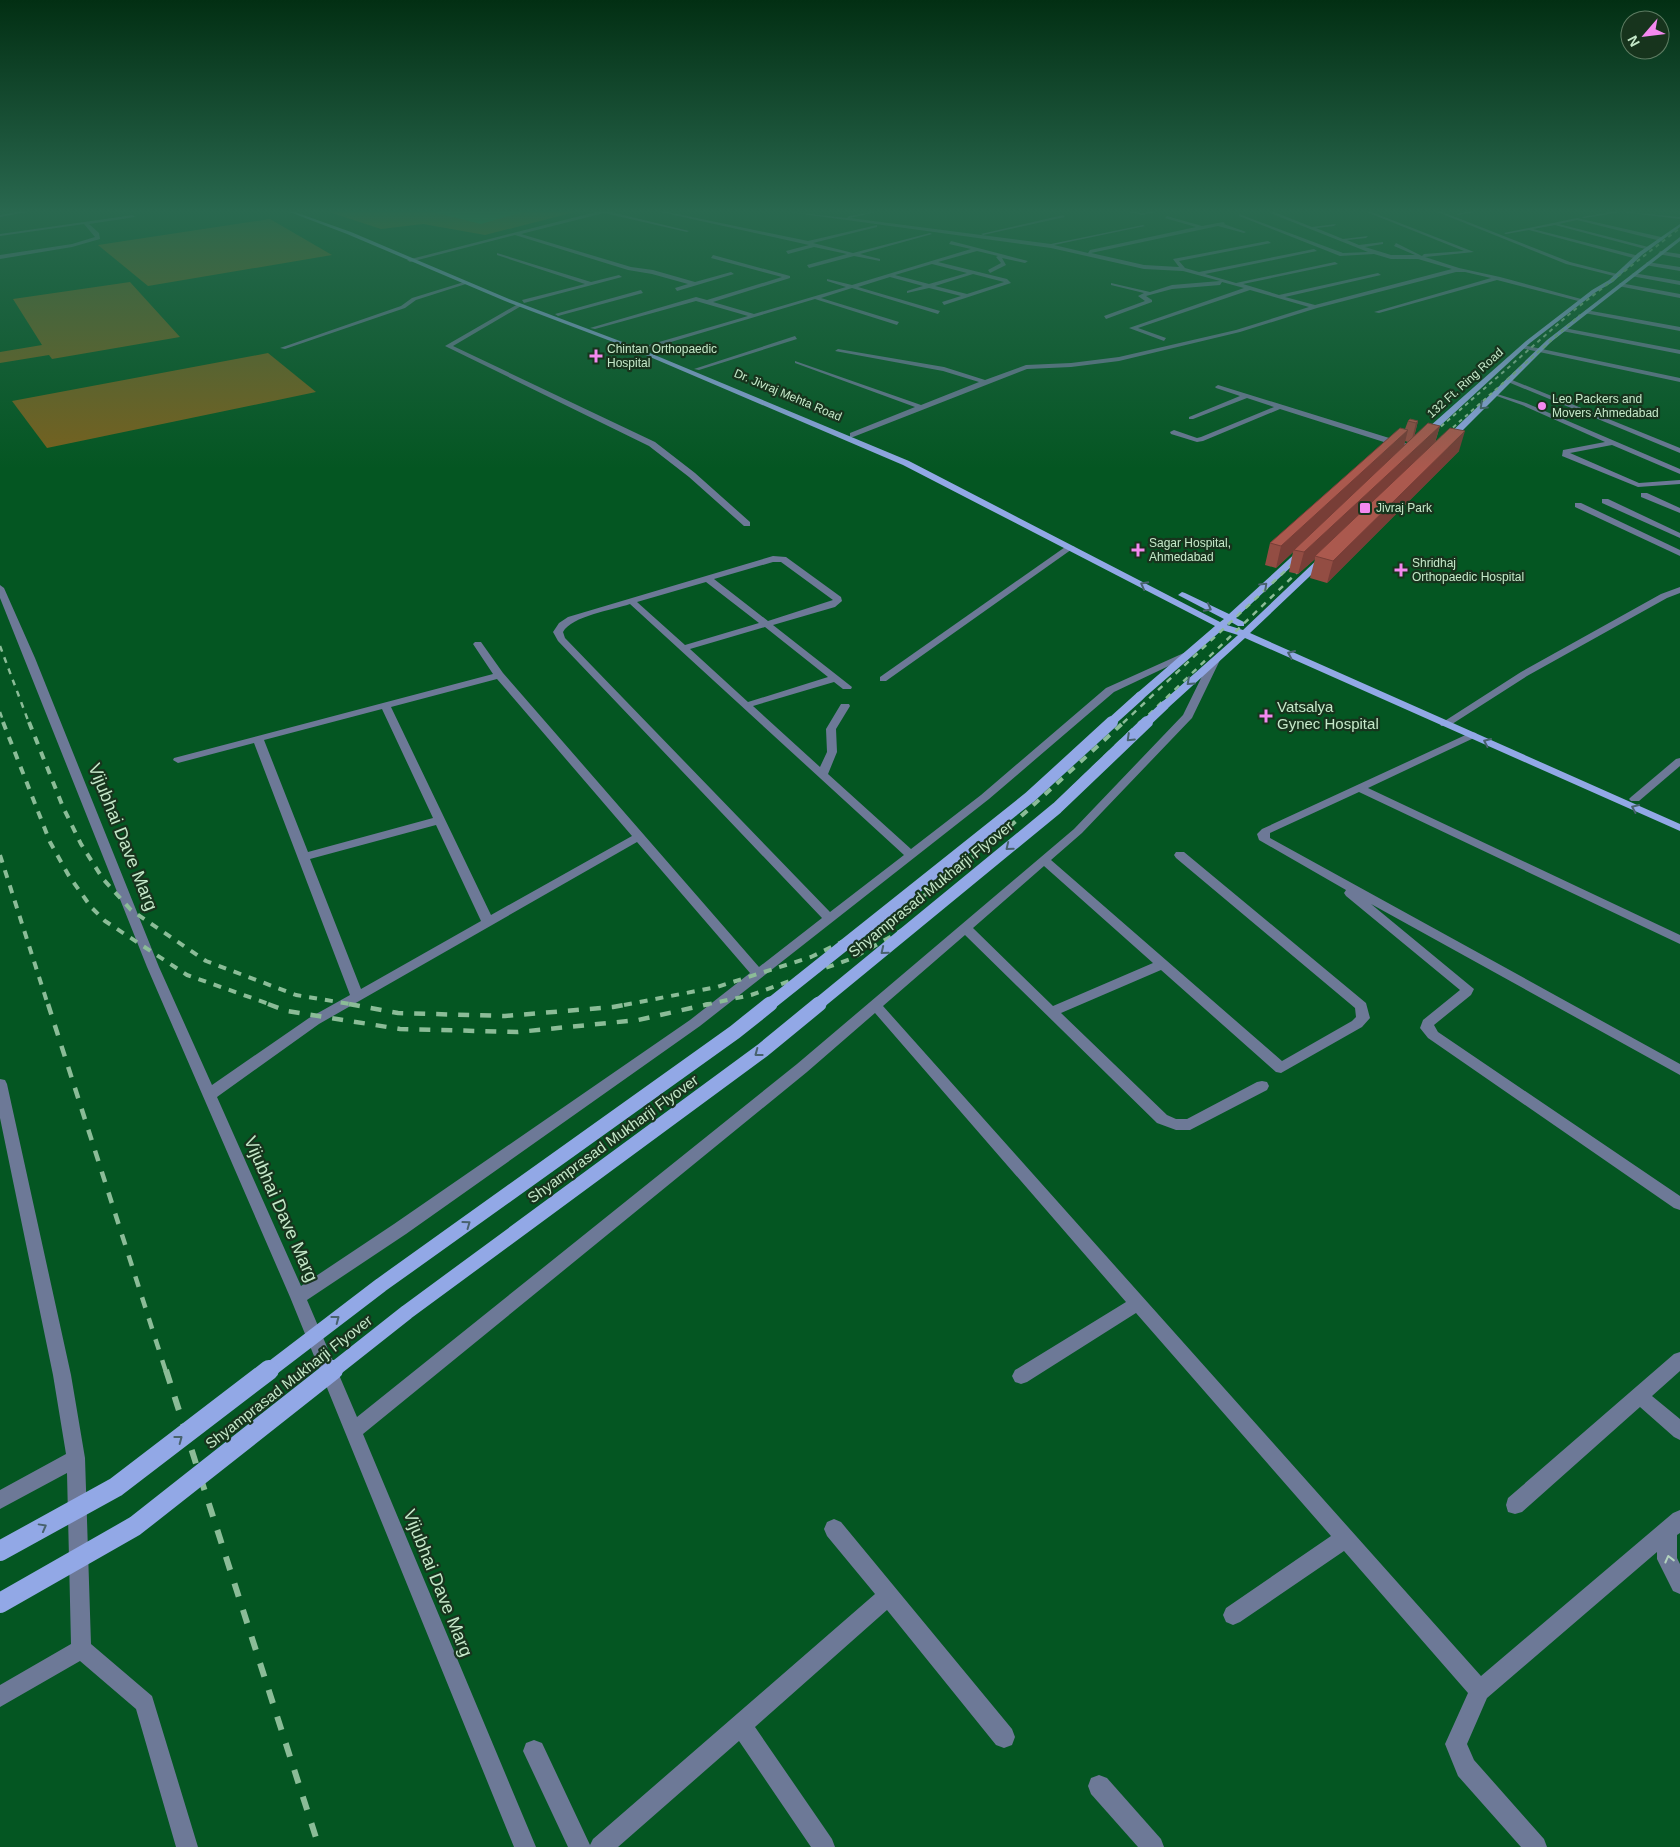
<svg xmlns="http://www.w3.org/2000/svg" width="1680" height="1847" viewBox="0 0 1680 1847" font-family="Helvetica,sans-serif">
	<style>
		.green { fill: #78611d }
		.water { fill: #2e974b }
		.lines { fill: none; stroke-linecap: round; stroke-linejoin: round }
		.minor { fill: #6d7997; fill-rule: evenodd }
		.major { fill: #92a8e6; fill-rule: evenodd }
		.rail-far4 { stroke: #8bbc97; stroke-width: 2; stroke-dasharray: 4 4; stroke-linecap: butt }
		.rail-far3 { stroke: #8bbc97; stroke-width: 2.5; stroke-dasharray: 6 6; stroke-linecap: butt }
		.rail-far2 { stroke: #8bbc97; stroke-width: 4; stroke-dasharray: 8 8; stroke-linecap: butt }
		.rail-far1 { stroke: #8bbc97; stroke-width: 4.5; stroke-dasharray: 11 11; stroke-linecap: butt }
		.rail { stroke: #8bbc97; stroke-width: 6; stroke-dasharray: 14 14; stroke-linecap: butt }
		.major-bridge-far3 { stroke: #92a8e6; stroke-width: 9 }
		.major-bridge-far2 { stroke: #92a8e6; stroke-width: 12 }
		.major-bridge-far1 { stroke: #92a8e6; stroke-width: 15 }
		.major-bridge { stroke: #92a8e6; stroke-width: 20 }
		.wall { fill: #934d43; fill-rule: evenodd }
		.shaded-wall { fill: #783e37 }
		.building { fill: #ab594e; stroke: #783e37 }
		.oneway { stroke: #48626d }
		.oneway2 { stroke: #b3d2bf }
		.poi-dot { fill: #f489ef; stroke: #17341d; stroke-width: 2 }
		.labels { text-anchor: middle; stroke-width: 4.5; stroke-linejoin: round; paint-order: stroke }
		.far-poi-label { font-size: 12px; fill: #c5e8c9; stroke: #17341d; text-anchor: start }
		.far-street-label { font-size: 12px; fill: #c5e8c9; stroke: #17341d }
		.poi-label { font-size: 15px; fill: #c5e8c9; stroke: #17341d; text-anchor: start }
		.street-label { font-size: 15px; fill: #c5e8c9; stroke: #17341d }
		.near-street-label { font-size: 18px; fill: #c5e8c9; stroke: #17341d }
	</style>
	<rect width="100%" height="100%" fill="#045622"/>
	<g class="green">
		<polygon points="326,211 579,211 485,235 423,224 381,229"/>
		<polygon points="270,219 332,255 148,286 98,245"/>
		<polygon points="130,282 180,337 52,359 49,355 0,363 0,352 42,345 13,299"/>
		<polygon points="268,353 316,392 47,448 12,401"/>
	</g>
	<polygon class="water" points="429,211 526,211 481,224"/>
	<g class="lines">
		<g class="minor">
			<polygon points="21,211 27,212 0,217 0,215"/>
			<polygon points="600,211 607,211 689,231 687,232 604,213 521,234 631,267 653,270 695,282 731,272 734,274 677,291 675,288 688,284 652,274 628,270 515,235 410,262 407,260"/>
			<polygon points="656,211 663,211 808,241 877,225 877,227 813,243 853,253 930,233 932,234 860,254 880,259 880,261 854,256 809,268 807,265 847,254 814,247 788,254 786,251 809,245"/>
			<polygon points="781,211 847,218 849,216 880,211 850,218 1051,244 1143,225 1145,226 1054,245 1088,253 1090,250 1196,227 1165,218 1167,216 1202,226 1223,222 1225,223 1224,224 1246,232 1244,233 1218,226 1091,253 1144,265 1179,267 1173,259 1268,241 1271,243 1179,261 1185,268 1199,272 1314,249 1317,251 1205,274 1236,283 1335,262 1338,264 1243,284 1279,295 1378,273 1381,275 1285,297 1315,305 1452,269 1418,259 1391,259 1374,254 1340,256 1239,216 1239,214 1343,253 1368,252 1270,213 1274,212 1312,227 1336,224 1334,226 1316,228 1343,239 1368,236 1366,238 1347,240 1359,245 1383,242 1383,244 1365,247 1391,255 1415,255 1394,246 1396,243 1422,256 1424,254 1464,251 1364,211 1369,211 1474,252 1425,257 1459,268 1500,277 1585,300 1582,302 1497,280 1379,313 1374,312 1491,278 1465,272 1456,272 1317,308 1240,332 1119,361 1071,367 1027,369 853,437 850,437 850,433 915,407 795,363 795,361 921,405 979,382 943,371 835,351 838,349 944,367 985,380 1026,365 1071,363 1119,357 1236,330 1309,307 1250,290 1138,328 1166,338 1164,341 1129,328 1244,288 1222,282 1220,285 1172,289 1146,296 1152,300 1152,302 1106,319 1104,316 1145,301 1138,296 1144,293 1111,285 1111,283 1150,292 1172,285 1220,281 1183,271 1144,269 1051,248"/>
			<polygon points="1125,211 1142,213 1161,211 1142,215"/>
			<polygon points="1435,211 1440,211 1570,262 1621,275 1618,277 1566,264"/>
			<polygon points="1471,211 1479,211 1458,215 1456,214"/>
			<polygon points="1616,211 1680,217 1680,219 1622,212 1584,218 1582,217"/>
			<polygon points="133,215 135,217 89,224 99,233 100,239 72,247 0,259 0,255 72,244 95,237 84,224 0,236 0,234"/>
			<polygon points="1063,215 1065,217 983,235 981,234"/>
			<polygon points="1577,218 1661,237 1664,239 1661,241 1577,220 1559,224 1652,248 1649,250 1555,225 1533,229 1639,256 1637,259 1529,230 1506,234 1504,233"/>
			<path d="M 951,241 L 1028,261 L 1025,263 L 1002,258 L 1006,265 L 990,273 L 988,270 L 1001,263 L 996,257 L 998,256 L 977,251 L 938,262 L 1007,279 L 1011,283 L 944,305 L 942,302 L 961,296 L 929,288 L 907,293 L 907,291 L 923,286 L 890,277 L 858,287 L 940,311 L 938,314 L 852,288 L 821,298 L 899,322 L 897,325 L 815,299 L 644,350 L 642,347 L 748,316 L 696,301 L 595,329 L 590,328 L 696,297 L 707,300 L 782,277 L 711,258 L 713,255 L 790,276 L 790,278 L 713,302 L 754,314 L 846,287 L 827,281 L 827,279 L 852,285 L 971,249 L 949,244 ZM 932,264 L 967,273 L 929,284 L 895,275 ZM 973,274 L 1004,282 L 967,294 L 935,286 Z"/>
			<polygon points="1660,251 1680,254 1680,258 1658,254"/>
			<polygon points="497,253 591,282 619,275 622,277 524,303 522,300 585,284 497,255"/>
			<polygon points="1647,262 1680,267 1680,271 1645,265"/>
			<polygon points="1633,273 1680,281 1680,285 1631,276"/>
			<polygon points="464,282 469,283 416,300 405,308 285,349 280,348 401,306 412,298"/>
			<polygon points="1620,283 1680,294 1680,298 1618,286"/>
			<polygon points="641,290 643,293 558,316 555,314"/>
			<polygon points="518,304 523,305 453,346 655,442 695,473 750,522 750,526 744,526 689,477 649,446 445,346"/>
			<polygon points="1586,310 1680,327 1680,331 1584,313"/>
			<polygon points="1564,328 1680,350 1680,354 1562,331"/>
			<polygon points="795,336 797,339 699,370 694,369"/>
			<polygon points="1523,345 1680,378 1680,382 1521,348"/>
			<polygon points="1508,380 1512,380 1680,448 1680,453 1508,382"/>
			<polygon points="1218,385 1415,446 1416,448 1409,450 1280,409 1203,441 1197,442 1171,434 1170,432 1174,430 1197,438 1201,437 1274,407 1247,398 1193,419 1189,419 1189,417 1240,396 1216,388 1215,387"/>
			<polygon points="1494,393 1526,403 1680,469 1680,474 1612,445 1570,453 1639,483 1680,480 1680,484 1638,487 1562,456 1563,450 1605,442 1522,405 1494,395"/>
			<polygon points="1641,493 1647,493 1680,508 1680,513 1641,497"/>
			<polygon points="1602,499 1608,499 1680,533 1680,538 1602,503"/>
			<polygon points="1575,503 1581,503 1680,550 1680,556 1575,507"/>
			<polygon points="1068,545 1075,547 886,681 880,681 880,677"/>
			<path d="M 773,556 L 786,557 L 841,597 L 842,601 L 835,607 L 773,625 L 852,687 L 851,689 L 843,689 L 834,682 L 753,706 L 820,767 L 827,752 L 826,729 L 841,704 L 849,704 L 850,706 L 836,729 L 837,752 L 828,774 L 911,849 L 981,795 L 1106,688 L 1186,652 L 1192,652 L 1194,654 L 1114,692 L 989,799 L 700,1026 L 406,1234 L 307,1300 L 357,1417 L 797,1064 L 1074,829 L 1183,715 L 1210,660 L 1215,657 L 1218,658 L 1220,660 L 1192,718 L 1082,833 L 1051,860 L 1282,1061 L 1352,1021 L 1356,1017 L 1355,1008 L 1176,858 L 1174,855 L 1176,852 L 1184,852 L 1366,1003 L 1370,1018 L 1362,1027 L 1281,1073 L 1276,1072 L 1161,970 L 1061,1013 L 1167,1115 L 1176,1119 L 1187,1119 L 1257,1082 L 1262,1081 L 1267,1082 L 1269,1086 L 1267,1090 L 1190,1130 L 1176,1130 L 1157,1123 L 965,935 L 883,1006 L 1481,1676 L 1673,1513 L 1680,1510 L 1680,1533 L 1677,1535 L 1677,1558 L 1680,1564 L 1680,1594 L 1673,1591 L 1657,1559 L 1657,1552 L 1487,1698 L 1467,1744 L 1474,1760 L 1544,1839 L 1547,1847 L 1521,1847 L 1458,1776 L 1445,1744 L 1468,1693 L 1344,1551 L 1240,1622 L 1233,1625 L 1226,1622 L 1223,1615 L 1226,1608 L 1331,1536 L 1136,1313 L 1027,1382 L 1021,1384 L 1015,1382 L 1012,1376 L 1015,1370 L 1126,1302 L 875,1013 L 807,1072 L 363,1434 L 536,1847 L 514,1847 L 290,1297 L 147,967 L 0,598 L 0,585 L 4,588 L 35,658 L 159,967 L 212,1085 L 309,1018 L 350,995 L 254,743 L 178,763 L 173,760 L 174,758 L 493,674 L 473,644 L 475,642 L 481,642 L 503,673 L 759,967 L 822,918 L 558,641 L 553,632 L 559,623 L 568,617 ZM 773,562 L 781,562 L 833,600 L 768,621 L 714,579 ZM 706,582 L 759,623 L 685,645 L 637,602 ZM 630,604 L 904,855 L 830,912 L 565,638 L 563,632 C 572,616 612,610 630,604 ZM 765,627 L 828,677 L 748,702 L 690,649 ZM 497,679 L 632,836 L 491,915 L 391,707 ZM 382,709 L 433,818 L 308,852 L 264,740 ZM 436,825 L 481,921 L 361,989 L 310,859 ZM 637,842 L 750,973 L 690,1020 L 394,1224 L 301,1286 L 217,1097 L 319,1024 ZM 1044,866 L 1153,963 L 1053,1006 L 973,928 Z"/>
			<polygon points="1680,587 1680,593 1667,598 1527,676 1449,726 1441,726 1440,724 1521,672 1661,594"/>
			<polygon points="1472,732 1476,733 1477,735 1476,737 1368,788 1680,935 1680,944 1359,792 1270,833 1270,838 1680,1064 1680,1075 1371,904 1474,989 1471,995 1434,1025 1438,1032 1680,1196 1680,1210 1674,1208 1428,1038 1420,1028 1423,1020 1460,990 1346,896 1344,893 1346,890 1259,840 1257,834 1262,829"/>
			<polygon points="1680,758 1680,766 1639,801 1631,801 1629,799 1631,797 1676,759"/>
			<polygon points="0,1079 5,1080 7,1084 71,1375 85,1458 91,1644 152,1696 198,1847 176,1847 136,1709 80,1661 0,1707 0,1685 71,1644 67,1473 0,1509 0,1490 66,1454 53,1375 0,1118"/>
			<polygon points="1680,1352 1680,1371 1652,1396 1680,1419 1680,1440 1674,1437 1640,1407 1522,1512 1515,1514 1508,1512 1506,1505 1508,1498 1674,1354"/>
			<polygon points="834,1519 841,1522 1012,1729 1015,1737 1012,1745 1004,1748 996,1745 887,1610 755,1727 832,1839 835,1847 811,1847 739,1741 618,1847 568,1847 523,1751 526,1743 534,1740 542,1743 590,1845 593,1839 875,1594 827,1536 824,1529 827,1522"/>
			<polygon points="1099,1775 1107,1778 1161,1839 1164,1847 1138,1847 1091,1794 1088,1786 1091,1778"/>
		</g>
		<g class="major">
			<polygon points="287,211 292,211 351,232 509,299 633,346 909,461 1220,622 1224,619 1178,595 1182,592 1185,593 1229,614 1300,549 1306,549 1306,553 1236,618 1244,622 1244,626 1238,626 1231,622 1227,625 1243,630 1322,555 1328,555 1328,559 1250,633 1680,824 1680,831 1245,638 1169,707 1161,707 1161,703 1238,635 1222,630 1144,698 1136,698 1136,694 1215,626 903,465 629,348 505,301 347,234"/>
			<polygon points="1680,224 1680,227 1642,255 1613,282 1596,292 1530,343 1427,438 1421,438 1421,434 1526,341 1592,290 1609,280 1638,253"/>
			<polygon points="1680,237 1680,241 1551,342 1449,444 1443,444 1443,440 1547,340"/>
		</g>
		<g class="rail-far4">
			<polyline points="1429,437 1573,311 1680,228"/>
			<polyline points="1441,438 1580,315"/>
		</g>
		<g class="rail-far3">
			<polyline points="0,646 29,723"/>
			<polyline points="0,712 4,723"/>
			<polyline points="1123,723 1299,558"/>
			<polyline points="1140,723 1306,564"/>
		</g>
		<g class="rail-far2">
			<polyline points="3,722 50,842 69,876 91,907 105,921 187,975 272,1005"/>
			<polyline points="29,722 63,807 81,844 103,879 131,910 206,961 296,995 356,1005"/>
			<polyline points="0,855 48,1005"/>
			<polyline points="624,1005 717,987 811,957 891,918 932,890 1005,831 1124,722"/>
			<polyline points="704,1005 751,995 853,958 938,910 1049,811 1141,722"/>
		</g>
		<g class="rail-far1">
			<polyline points="48,1004 166,1372"/>
			<polyline points="268,1004 287,1011 400,1029 518,1032 638,1020 709,1004"/>
			<polyline points="349,1004 398,1013 505,1016 613,1007 630,1004"/>
		</g>
		<polyline class="rail" points="166,1370 319,1847"/>
		<g class="major-bridge-far3">
			<polyline points="1110,723 1140,696"/>
			<polyline points="1146,723 1165,705"/>
		</g>
		<g class="major-bridge-far2">
			<polyline points="769,1005 1030,797 1112,722"/>
			<polyline points="817,1005 1057,808 1147,722"/>
		</g>
		<g class="major-bridge-far1">
			<polyline points="267,1372 381,1285 735,1032 770,1004"/>
			<polyline points="331,1372 407,1312 763,1050 819,1004"/>
		</g>
		<g class="major-bridge">
			<polyline points="0,1551 116,1487 269,1370"/>
			<polyline points="0,1603 135,1526 333,1370"/>
		</g>
	</g>
	<path class="wall" d="M 1408,421 L 1418,421 L 1414,437 L 1440,426 L 1435,443 L 1459,451 L 1327,583 L 1310,578 L 1315,559 L 1298,574 L 1289,572 L 1293,552 L 1276,568 L 1265,565 L 1270,543 L 1405,429 ZM 1405,441 L 1408,442 L 1404,446 Z"/>
	<g class="shaded-wall">
		<polygon points="1418,421 1413,441 1411,443 1416,423"/>
		<polygon points="1440,426 1434,445 1315,556 1315,559 1298,574 1304,552"/>
		<polygon points="1408,430 1403,450 1294,550 1293,552 1276,568 1281,546"/>
		<polygon points="1465,431 1459,451 1327,583 1333,561"/>
	</g>
	<g class="building">
		<polygon points="1410,419 1418,421 1416,423 1408,421"/>
		<polygon points="1428,423 1440,426 1304,552 1294,550"/>
		<polygon points="1400,428 1408,430 1281,546 1270,543"/>
		<polygon points="1450,428 1465,431 1333,561 1315,556"/>
	</g>
	<defs><path id="oneway-chevron" d="M-2-3.5L2.5 0L-2 3.5" fill="none" stroke-width="1.6" stroke-linecap="round" stroke-linejoin="round" transform="scale(1.25)"/></defs>
	<g class="oneway">
		<use href="#oneway-chevron" transform="translate(1483 406) rotate(137)"/>
		<use href="#oneway-chevron" transform="translate(1144 585) rotate(-152)"/>
		<use href="#oneway-chevron" transform="translate(1264 586) rotate(-43)"/>
		<use href="#oneway-chevron" transform="translate(1208 608) rotate(28)"/>
		<use href="#oneway-chevron" transform="translate(1291 654) rotate(-156)"/>
		<use href="#oneway-chevron" transform="translate(1190 682) rotate(138)"/>
		<use href="#oneway-chevron" transform="translate(1130 738) rotate(136)"/>
		<use href="#oneway-chevron" transform="translate(1487 742) rotate(-156)"/>
		<use href="#oneway-chevron" transform="translate(1635 808) rotate(-156)"/>
		<use href="#oneway-chevron" transform="translate(1009 847) rotate(141)"/>
		<use href="#oneway-chevron" transform="translate(884 951) rotate(141)"/>
		<use href="#oneway-chevron" transform="translate(758 1053) rotate(143)"/>
		<use href="#oneway-chevron" transform="translate(467 1224) rotate(-36)"/>
		<use href="#oneway-chevron" transform="translate(336 1319) rotate(-37)"/>
		<use href="#oneway-chevron" transform="translate(179 1439) rotate(-37)"/>
		<use href="#oneway-chevron" transform="translate(43 1527) rotate(-29)"/>
	</g>
	<use class="oneway2" href="#oneway-chevron" transform="translate(1669 1559) rotate(-104)"/>
	<linearGradient id="sky" x2="0" y2="1"><stop stop-color="#022f13"/><stop offset="0.45" stop-color="#29684f"/><stop offset="1" stop-color="#29684f" stop-opacity="0"/></linearGradient>
	<rect width="1680" height="469" fill="url(#sky)"/>
	<g class="poi-dot">
		<path d="M593.5 348.5h5v5h5v5h-5v5h-5v-5h-5v-5h5z"/>
		<circle cx="1542" cy="406" r="5"/>
		<rect x="1359" y="502" width="12" height="12" rx="2.5"/>
		<path d="M1135.5 542.5h5v5h5v5h-5v5h-5v-5h-5v-5h5z"/>
		<path d="M1398.5 562.5h5v5h5v5h-5v5h-5v-5h-5v-5h5z"/>
		<path d="M1263.5 708.5h5v5h5v5h-5v5h-5v-5h-5v-5h5z"/>
	</g>
	<g class="labels">
		<g class="far-poi-label">
			<text x="607" y="353">Chintan Orthopaedic<tspan x="607" dy="14">Hospital</tspan></text>
			<text x="1552" y="403">Leo Packers and<tspan x="1552" dy="14">Movers Ahmedabad</tspan></text>
			<text x="1376" y="512">Jivraj Park</text>
			<text x="1149" y="547">Sagar Hospital,<tspan x="1149" dy="14">Ahmedabad</tspan></text>
			<text x="1412" y="567">Shridhaj<tspan x="1412" dy="14">Orthopaedic Hospital</tspan></text>
		</g>
		<g class="far-street-label">
			<text transform="translate(1465 383) rotate(-42)" y="4">132 Ft. Ring Road</text>
			<text transform="translate(788 395) rotate(23)" y="4">Dr. Jivraj Mehta Road</text>
		</g>
		<g class="poi-label">
			<text x="1277" y="712">Vatsalya<tspan x="1277" dy="17">Gynec Hospital</tspan></text>
		</g>
		<g class="street-label">
			<text transform="translate(931 889) rotate(-39)" y="5">Shyamprasad Mukharji Flyover</text>
			<text transform="translate(613 1139) rotate(-36)" y="5">Shyamprasad Mukharji Flyover</text>
			<text transform="translate(289 1382) rotate(-38)" y="5">Shyamprasad Mukharji Flyover</text>
		</g>
		<g class="near-street-label">
			<text transform="translate(123 837) rotate(68)" y="6">Vijubhai Dave Marg</text>
			<text transform="translate(281 1209) rotate(66)" y="6">Vijubhai Dave Marg</text>
			<text transform="translate(438 1583) rotate(68)" y="6">Vijubhai Dave Marg</text>
		</g>
	</g>
	<g transform="translate(1645 35) rotate(242)"><circle r="24" fill="#17341d" stroke="#5d7c62"/>
	<path d="M0-4L9 19L0 12L-9 19Z" fill="#f489ef"/>
	<text y="-8" font-size="14" font-weight="bold" text-anchor="middle" fill="#c5e8c9">N</text>
	</g>
</svg>
